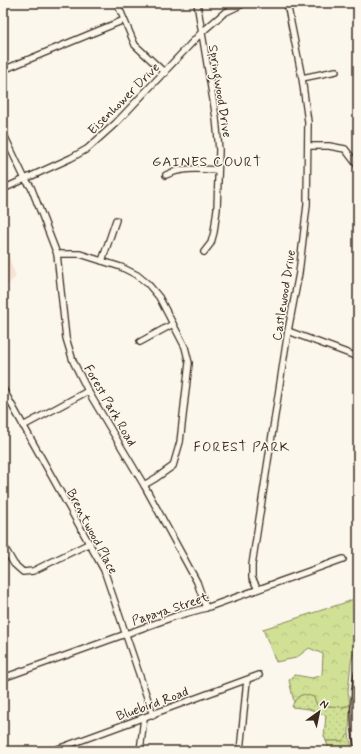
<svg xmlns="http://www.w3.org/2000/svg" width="361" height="754" viewBox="0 0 361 754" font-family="Mynerve,sans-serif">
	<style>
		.built { fill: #f6e3d5 }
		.grass { fill: url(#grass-dots); stroke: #86865a }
		.forest { fill: url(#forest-crowns); stroke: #86865a }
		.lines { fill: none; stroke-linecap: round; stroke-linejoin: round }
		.minor-casing { stroke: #3b2a1e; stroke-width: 8 }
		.major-casing { stroke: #3b2a1e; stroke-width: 10 }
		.minor { stroke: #fbf7ec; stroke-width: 5.5 }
		.major { stroke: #fbf7ec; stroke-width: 7 }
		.rail-casing { stroke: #3b2a1e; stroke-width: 3 }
		.rail { stroke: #fbf7ec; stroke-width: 1.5; stroke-dasharray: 4.5; stroke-linecap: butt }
		.labels { text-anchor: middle; stroke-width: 3; stroke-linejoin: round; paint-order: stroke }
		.street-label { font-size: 13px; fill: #3b2a1e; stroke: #fbf7ec }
		.neighbourhood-label { font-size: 14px; letter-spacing: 1px; fill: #3b2a1e; stroke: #fbf7ec }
	</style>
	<defs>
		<pattern id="grass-dots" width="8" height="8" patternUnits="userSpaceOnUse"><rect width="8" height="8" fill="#d0e195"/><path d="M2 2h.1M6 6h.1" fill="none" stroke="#b4c180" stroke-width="1.8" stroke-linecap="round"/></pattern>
		<pattern id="forest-crowns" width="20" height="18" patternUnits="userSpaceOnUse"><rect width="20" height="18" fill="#d0e195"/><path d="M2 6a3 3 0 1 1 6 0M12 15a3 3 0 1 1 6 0" fill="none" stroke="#b4c180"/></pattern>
	</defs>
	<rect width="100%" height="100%" fill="#fbf7ec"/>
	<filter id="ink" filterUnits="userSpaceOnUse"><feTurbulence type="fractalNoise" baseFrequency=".025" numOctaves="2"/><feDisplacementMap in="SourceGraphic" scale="8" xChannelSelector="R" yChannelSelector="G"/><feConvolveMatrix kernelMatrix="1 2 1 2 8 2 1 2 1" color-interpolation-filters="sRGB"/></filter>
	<g filter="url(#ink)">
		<polygon class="built" points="3,241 16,277 3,289"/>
		<path class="grass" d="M 305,694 L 314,697 L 317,705 L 344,707 L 350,705 L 349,734 L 342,741 L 326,741 L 324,736 L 326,715 L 319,714 L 317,712 L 309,709 L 292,707 C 294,700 297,696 305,694 Z"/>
		<g class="forest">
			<path d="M 358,597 L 358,639 L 351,662 L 348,691 L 350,705 L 344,707 L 317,705 L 314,697 C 304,694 301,692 294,702 L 289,680 L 295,675 L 312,678 L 322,675 L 323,654 L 309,648 L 296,658 L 276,662 L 263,629 L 347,602 Z"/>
			<polygon points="349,734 352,751 330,751 326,741 342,741"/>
		</g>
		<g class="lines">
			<g class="minor-casing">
				<g id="minor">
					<polyline points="117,3 135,45 165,73"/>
					<polyline points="197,3 216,118 219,150 217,209 214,232 211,243 204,252"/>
					<polyline points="3,70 124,20"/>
					<polyline points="302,78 336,71"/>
					<polyline points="3,133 25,179 31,187 57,254 66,338 73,361 88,391 144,485 197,582 206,608"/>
					<polyline points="308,146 329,146 345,149 358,166"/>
					<path d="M 166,175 C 182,167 200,169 218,170"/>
					<polyline points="3,189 71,158 87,149 116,123 201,33 224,13 245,3"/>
					<polyline points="57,254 80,254 121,267 137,275 148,284 159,297 185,347 189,363 180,442 173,466 156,478 144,485"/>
					<polyline points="102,261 116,220"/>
					<polyline points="288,331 358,357"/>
					<polyline points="140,342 173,324"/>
					<polyline points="3,389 104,570 153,715"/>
					<polyline points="23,426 88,391"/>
					<polyline points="3,545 14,564 23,572 33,571 90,543"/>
					<polyline points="258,589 252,578 252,565 288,331 299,273 307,205 308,122 302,78 288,8 288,3"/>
					<polyline points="3,678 176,616 206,608 343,559"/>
					<polyline points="52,751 259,675"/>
					<polyline points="140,751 144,718"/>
					<polyline points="240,751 247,680"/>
				</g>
			</g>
			<g class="major-casing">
				<path id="major" d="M 358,674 C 354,697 354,721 358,744"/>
			</g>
			<use href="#minor" class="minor"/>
			<use href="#major" class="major"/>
			<g class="rail-casing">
				<polyline id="rail" points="353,3 358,19"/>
			</g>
			<use href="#rail" class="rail"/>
		</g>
	</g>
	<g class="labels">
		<g class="street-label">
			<text transform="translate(221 91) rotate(81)" y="5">Springwood Drive</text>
			<text transform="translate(123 98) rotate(-45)" y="5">Eisenhower Drive</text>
			<text transform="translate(283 295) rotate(-81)" y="5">Castlewood Drive</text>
			<text transform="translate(111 405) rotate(60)" y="5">Forest Park Road</text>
			<text transform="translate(93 531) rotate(62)" y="5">Brentwood Place</text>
			<text transform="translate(170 608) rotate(-18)" y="5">Papaya Street</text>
			<text transform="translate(152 703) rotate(-20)" y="5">Bluebird Road</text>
		</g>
		<g class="neighbourhood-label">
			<text x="207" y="166">GAINES COURT</text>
			<text x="242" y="451">FOREST PARK</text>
		</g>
	</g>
	<rect width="361" height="754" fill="none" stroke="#fbf7ec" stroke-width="16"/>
	<rect x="8" y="8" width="345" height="738" fill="none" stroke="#3b2a1e" stroke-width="1.5" filter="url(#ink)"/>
	<g transform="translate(319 712) rotate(33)" stroke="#fbf7ec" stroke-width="3" paint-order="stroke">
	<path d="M0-3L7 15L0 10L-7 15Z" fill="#3b2a1e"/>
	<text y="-6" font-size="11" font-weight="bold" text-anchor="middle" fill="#3b2a1e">N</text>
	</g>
</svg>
